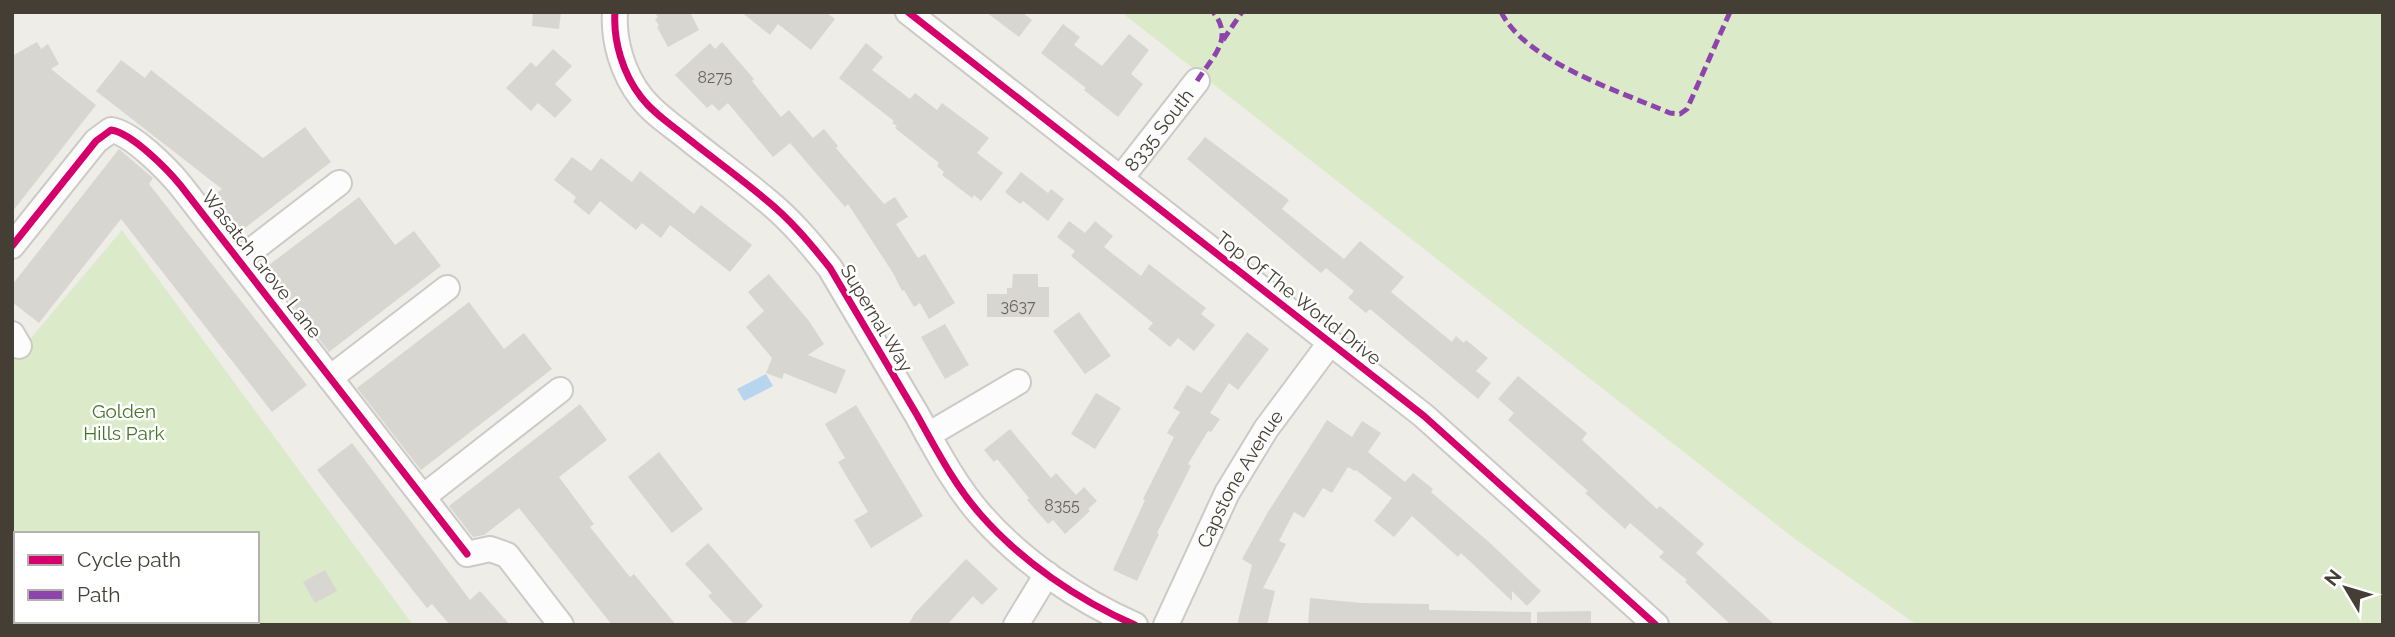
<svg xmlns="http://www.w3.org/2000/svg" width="2395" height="637" viewBox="0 0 2395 637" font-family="Raleway,sans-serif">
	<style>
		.green { fill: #dbeac8 }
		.water { fill: #b7d6ed }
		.building { fill: #d8d6d0 }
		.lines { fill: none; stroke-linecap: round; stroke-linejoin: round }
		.minor-casing { stroke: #cccac5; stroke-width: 28 }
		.major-casing { stroke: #d0c9b5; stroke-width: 35 }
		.minor { stroke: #fcfcfc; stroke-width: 24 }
		.major { stroke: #f0ece2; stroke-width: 32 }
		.quiet { stroke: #8e44ad; stroke-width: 5; stroke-dasharray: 10 5; stroke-linecap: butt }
		.cycleway-casing { stroke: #fff; stroke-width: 11 }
		.cycleway { stroke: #d6006c; stroke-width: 7 }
		.labels { text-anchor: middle; stroke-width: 5; stroke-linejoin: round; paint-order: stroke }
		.number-label { font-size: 16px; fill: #6a655c }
		.street-label { font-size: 19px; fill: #443e34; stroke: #fff }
		.park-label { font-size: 19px; fill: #437528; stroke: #fff }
	</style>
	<rect width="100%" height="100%" fill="#eeede8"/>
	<g class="green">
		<polygon points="1121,12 2383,12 2383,625 1917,625 1795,539"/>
		<polygon points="122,230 413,625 52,625 50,621 257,621 257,534 16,534 16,557 12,550 12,357 15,357"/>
	</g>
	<polygon class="water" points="766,374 773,386 744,401 737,389"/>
	<g class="building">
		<polygon points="533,12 561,12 559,29 532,26"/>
		<polygon points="655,12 690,12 699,30 668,47 657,27 659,26 655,19 658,18"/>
		<polygon points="741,12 826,12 835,19 811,50 778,24 770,35"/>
		<polygon points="986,12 1022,12 1032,20 1019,37"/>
		<polygon points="1063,24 1080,37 1074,45 1102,66 1129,34 1149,50 1131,74 1143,84 1118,117 1084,90 1086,88 1041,53"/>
		<polygon points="37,42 41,49 48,44 59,64 51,69 96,105 12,212 12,56"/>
		<polygon points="722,42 754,79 752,81 781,117 789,110 813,138 824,129 838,146 836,148 884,204 895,197 908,217 896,224 918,258 925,254 955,303 929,319 920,303 914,307 904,290 902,291 893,273 848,204 845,207 790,143 773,157 728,103 719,111 712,104 707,108 675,75 710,43 715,49"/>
		<polygon points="866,43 883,57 872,70 910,99 915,93 937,110 942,103 989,138 977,153 1003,173 981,201 974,195 972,198 942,175 944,172 937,166 939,163 895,128 897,126 892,123 894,121 839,78"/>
		<polygon points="553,49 572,66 555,84 572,100 555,118 538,103 531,111 506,88 531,62 536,67"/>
		<polygon points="121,60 145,78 151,70 263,158 305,127 331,162 237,234 210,198 222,189 96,91"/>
		<polygon points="1205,137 1289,200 1282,209 1344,259 1360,241 1404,277 1391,292 1452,342 1456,336 1464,343 1466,340 1488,358 1476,371 1491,383 1478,399 1370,309 1366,313 1348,298 1354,291 1326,268 1321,273 1187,159"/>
		<polygon points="119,149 153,178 149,184 307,385 272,412 121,219 39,323 12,302 12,285"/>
		<polygon points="572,157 591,171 601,158 632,182 640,171 694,214 701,205 752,245 730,272 670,225 661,238 642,223 636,230 600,201 589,215 573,202 576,197 554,180"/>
		<polygon points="1021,172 1048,193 1051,189 1064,199 1048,221 1023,201 1020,204 1005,192"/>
		<polygon points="359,197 395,245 414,231 441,266 329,352 265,268"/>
		<polygon points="1069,221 1085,233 1095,221 1113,236 1104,247 1141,276 1149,264 1206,308 1201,314 1215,325 1194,351 1178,338 1170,347 1148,329 1153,323 1071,256 1075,251 1057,237"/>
		<polygon points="769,274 809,321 824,344 808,355 846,370 836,394 784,373 782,379 766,373 772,358 746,327 764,311 748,292"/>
		<polygon points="1013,274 1038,274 1038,287 1049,287 1049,317 987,317 987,294 1007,294 1007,288 1012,288"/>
		<polygon points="469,302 504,349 524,333 552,369 421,470 357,388"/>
		<polygon points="1079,312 1111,356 1085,374 1053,331"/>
		<polygon points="945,324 969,365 945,379 921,337"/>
		<polygon points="1247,332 1269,349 1238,390 1229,383 1210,413 1220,419 1211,432 1208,431 1188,464 1191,466 1157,533 1159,534 1137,581 1113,570 1145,500 1143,499 1174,437 1167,433 1180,412 1173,408 1187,385 1201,393"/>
		<polygon points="1518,376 1587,433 1582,440 1657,509 1660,506 1704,544 1696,553 1775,625 1731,625 1685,582 1687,580 1659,557 1664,552 1630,523 1625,529 1585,493 1588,491 1508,420 1514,413 1498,399"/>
		<polygon points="1096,393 1121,408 1095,449 1071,434"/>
		<polygon points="580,404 607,440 559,477 594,524 590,527 630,577 634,574 676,625 612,625 519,508 484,535 473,537 449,506"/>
		<polygon points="856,405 923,516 871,548 854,520 868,512 838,462 845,458 825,424"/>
		<polygon points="1327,420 1352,437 1362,421 1381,433 1368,452 1405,482 1413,473 1433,489 1431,492 1490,543 1541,591 1527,606 1512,591 1512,601 1461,553 1458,557 1412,516 1394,537 1374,521 1392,498 1356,470 1355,471 1348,467 1332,493 1323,488 1304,518 1294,512 1279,541 1286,544 1263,588 1275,591 1267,625 1237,625 1252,565 1242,559 1268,512"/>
		<polygon points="1010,429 1051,478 1056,473 1076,495 1084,487 1097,501 1088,509 1090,511 1065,534 1053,520 1048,524 1027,500 1029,498 997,459 994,462 984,450"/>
		<polygon points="352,443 470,600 480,591 510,625 450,625 432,604 427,608 317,470"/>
		<polygon points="659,452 703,509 672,533 628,477"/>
		<polygon points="708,543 763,606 743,625 735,625 708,596 712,593 685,564"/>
		<polygon points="966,559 998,589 982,605 973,596 947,625 908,625 915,613"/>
		<polygon points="325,570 337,591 315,603 303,582"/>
		<polygon points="1310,598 1361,603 1429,604 1429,610 1531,612 1531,625 1308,625"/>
		<polygon points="1591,611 1591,625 1537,625 1537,612"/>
	</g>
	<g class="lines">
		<g class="minor-casing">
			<g id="minor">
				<path d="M 615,12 C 613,41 623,74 641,97 C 653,113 670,124 685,136 C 711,157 739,177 765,199 C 790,219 810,243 830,268 C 859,317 888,366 917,415 C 936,449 954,484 980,514 C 1021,561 1078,600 1135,625"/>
				<polyline points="908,12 1424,416 1656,625"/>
				<path id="s1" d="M 1121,178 L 1197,81"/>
				<path d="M 12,246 L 96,141 L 111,130 C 132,133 168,170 181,186 L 467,554 L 490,549 L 507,555 L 561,625"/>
				<polyline points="239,260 339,183"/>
				<polyline points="12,334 19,346"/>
				<polyline points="330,378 447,288"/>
				<polyline points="928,435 1018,382"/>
				<polyline points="423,497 560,390"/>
				<polyline points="1016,625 1047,574"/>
				<path id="s2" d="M 1166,625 L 1227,493 L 1266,429 L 1330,343"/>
			</g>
		</g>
		<g class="major-casing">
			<g id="major">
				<polyline points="12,590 16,596"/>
				<polyline points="30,621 32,625"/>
			</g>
		</g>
		<use href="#minor" class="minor"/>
		<use href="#major" class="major"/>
		<g class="quiet">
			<path d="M 1501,12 C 1526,62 1621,92 1670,113 L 1680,114 L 1687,109 L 1730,12"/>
			<polyline points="1223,40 1242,12"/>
			<path d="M 1197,81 C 1212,57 1235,39 1213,12"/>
		</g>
		<g class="cycleway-casing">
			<g id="cycleway">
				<path d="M 615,12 C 613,41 623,74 641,97 C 653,113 670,124 685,136 C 711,157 739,177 765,199 C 790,219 810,243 830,268 C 859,317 888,366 917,415 C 936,449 954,484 980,514 C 1021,561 1078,600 1135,625"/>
				<polyline points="908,12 1424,416 1656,625"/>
				<path d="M 12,246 L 96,141 L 111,130 C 132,133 168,170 181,186 L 467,554"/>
			</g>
		</g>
		<use href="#cycleway" class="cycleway"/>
	</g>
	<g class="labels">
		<g class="number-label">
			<text x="715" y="83">8275</text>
			<text x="1018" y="312">3637</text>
			<text x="1062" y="511">8355</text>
		</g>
		<g class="street-label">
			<text dy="7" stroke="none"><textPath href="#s1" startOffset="61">8335 South</textPath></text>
			<text transform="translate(262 264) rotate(52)" y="7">Wasatch Grove Lane</text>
			<text transform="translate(1299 298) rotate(38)" y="7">Top Of The World Drive</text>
			<text transform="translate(877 318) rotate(59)" y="7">Supernal Way</text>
			<text dy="7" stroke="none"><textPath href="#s2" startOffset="164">Capstone Avenue</textPath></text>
		</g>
		<g class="park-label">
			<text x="124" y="418">Golden<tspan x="124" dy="22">Hills Park</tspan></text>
		</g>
	</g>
	<rect width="2395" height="637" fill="none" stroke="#443e34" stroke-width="28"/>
	<rect x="14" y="532" width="245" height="91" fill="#ffffff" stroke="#b4b2ae" stroke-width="2"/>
	<rect x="28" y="555" width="35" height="10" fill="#d6006c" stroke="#b4b2ae" stroke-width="2"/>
	<text x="77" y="567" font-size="21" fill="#443e34">Cycle path</text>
	<rect x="28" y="590" width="35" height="10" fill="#8e44ad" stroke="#b4b2ae" stroke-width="2"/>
	<text x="77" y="602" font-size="21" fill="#443e34">Path</text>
	<g transform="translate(2346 588) rotate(308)" stroke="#ffffff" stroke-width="5" paint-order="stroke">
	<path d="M0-5L12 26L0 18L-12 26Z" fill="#443e34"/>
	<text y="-10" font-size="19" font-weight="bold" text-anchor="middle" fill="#443e34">N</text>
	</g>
</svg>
